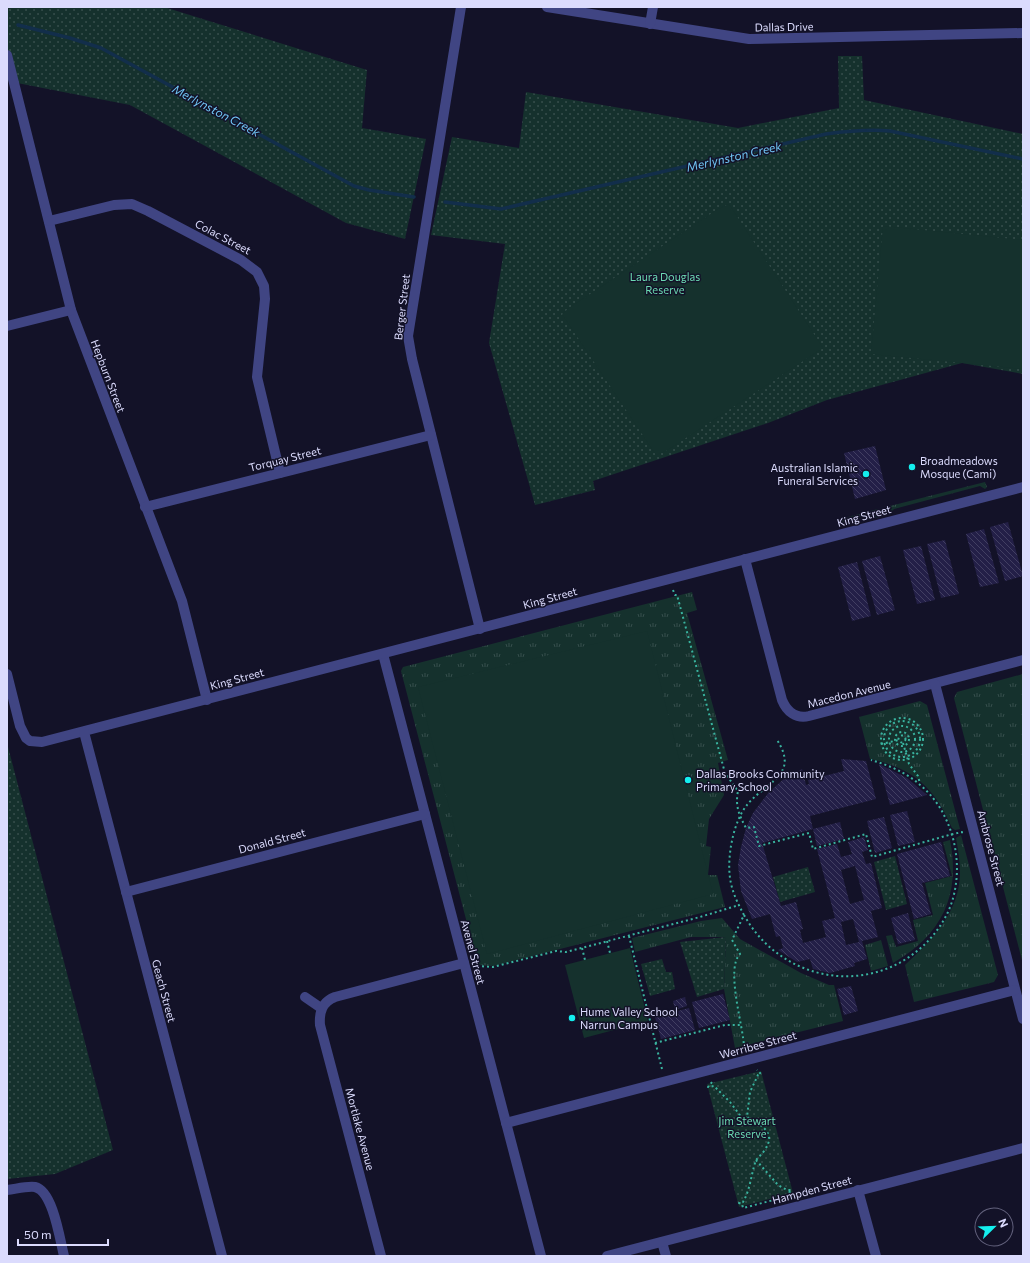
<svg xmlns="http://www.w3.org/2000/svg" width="1030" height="1263" viewBox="0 0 1030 1263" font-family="Commissioner,sans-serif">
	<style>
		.grass { fill: url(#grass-tufts) }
		.park { fill: url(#park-dots) }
		.pitch { fill: #15312d }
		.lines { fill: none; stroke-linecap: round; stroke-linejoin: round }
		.stream { stroke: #122e4b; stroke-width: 3.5 }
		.building { fill: url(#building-back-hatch); fill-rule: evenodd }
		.path { stroke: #39b39f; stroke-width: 2; stroke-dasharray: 2 3; stroke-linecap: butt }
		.minor { stroke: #404583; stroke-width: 10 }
		.poi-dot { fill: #14efee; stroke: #131228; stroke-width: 1.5 }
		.labels { text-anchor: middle; stroke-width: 3; stroke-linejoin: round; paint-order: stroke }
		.street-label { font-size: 11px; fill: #dbdbfd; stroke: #131228 }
		.park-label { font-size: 11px; fill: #6bd9b2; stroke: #131228 }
		.poi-label { font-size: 11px; fill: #dbdbfd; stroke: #131228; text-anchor: start }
		.water-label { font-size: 12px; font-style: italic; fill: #70c6f5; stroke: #131228 }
	</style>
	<defs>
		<pattern id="grass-tufts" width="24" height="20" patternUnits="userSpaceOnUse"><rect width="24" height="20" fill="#15312d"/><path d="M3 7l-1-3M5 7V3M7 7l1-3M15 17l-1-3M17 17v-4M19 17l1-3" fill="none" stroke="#364e4c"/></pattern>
		<pattern id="park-dots" width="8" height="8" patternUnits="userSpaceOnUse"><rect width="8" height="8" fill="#15312d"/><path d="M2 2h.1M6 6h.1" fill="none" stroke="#364e4c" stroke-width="1.8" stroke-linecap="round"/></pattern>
		<pattern id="building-back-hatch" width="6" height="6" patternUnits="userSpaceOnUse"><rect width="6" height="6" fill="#231f47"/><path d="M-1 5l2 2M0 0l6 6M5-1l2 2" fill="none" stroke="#423f62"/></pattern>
	</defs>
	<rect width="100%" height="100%" fill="#131228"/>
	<g class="grass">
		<polygon points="985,482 987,487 985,489 980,486 894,509 891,512 890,506"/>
		<polygon points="878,509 879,517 869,519 864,516 842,522 838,527 837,520"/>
		<polygon points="692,592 697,610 687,613 728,760 718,763 724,795 709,819 706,846 711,847 708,875 717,875 725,907 493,966 478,965 401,671 403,667"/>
		<polygon points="1023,674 1023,964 954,698 957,692"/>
		<path d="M 920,701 L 927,705 L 960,829 L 955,830 L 952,828 C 935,788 913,768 870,759 L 859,717 Z"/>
		<path d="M 961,835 L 998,975 L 994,982 L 914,1002 L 905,965 C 932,940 960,912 960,872 C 960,861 958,849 956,838 Z"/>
		<path d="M 950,840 C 961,895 942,935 893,963 L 886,936 L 892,935 L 896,947 L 918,941 L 913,920 L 933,915 L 925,883 L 952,876 L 943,842 Z"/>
		<polygon points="722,918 740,939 801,973 829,985 834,985 843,1021 735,1048 724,989 726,937 691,937 635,952 632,938 701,921"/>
		<polygon points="881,940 888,966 871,971 865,945"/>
	</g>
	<g class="park">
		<polygon points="7,7 164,7 367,70 362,128 426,139 405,239 346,223 130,105 7,81"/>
		<polygon points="838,56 862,56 864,100 1023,134 1023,374 962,363 827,400 768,423 593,481 595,490 535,505 489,343 505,244 431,235 452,137 519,148 526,92 738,128 839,108"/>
		<polygon points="7,743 113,1150 55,1174 7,1179"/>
		<polygon points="895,856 907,904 886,910 874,862"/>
		<polygon points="808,867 815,892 780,902 773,877"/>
		<polygon points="726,937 724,989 697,997 680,942"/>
		<polygon points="662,959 666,972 672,972 675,989 650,996 641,964"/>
		<polygon points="761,1071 793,1193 739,1207 707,1084"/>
	</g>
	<g class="pitch">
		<polygon points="729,204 823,348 666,451 656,455 562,314 569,308 718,209"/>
		<polygon points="883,226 1023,240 1023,369 871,354"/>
		<polygon points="647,631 713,894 487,954 418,687"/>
		<polygon points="630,948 648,1021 584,1038 565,965"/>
	</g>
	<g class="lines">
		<g class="stream">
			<polyline points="18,25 70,38 101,48 354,186 369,190 414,197"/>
			<path d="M 445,202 L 501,209 L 826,134 C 848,131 868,129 890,131 L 1023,159"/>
		</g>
	</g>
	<g class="building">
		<polygon points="875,446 886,490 855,499 844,453"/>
		<polygon points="1008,522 1023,576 1005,581 990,527"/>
		<polygon points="984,529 999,583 980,587 966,534"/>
		<polygon points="945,540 959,594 941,598 927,544"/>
		<polygon points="921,546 935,600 917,604 903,550"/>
		<polygon points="880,556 895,610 877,615 862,561"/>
		<polygon points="857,562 871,616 852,621 838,567"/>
		<path d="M 841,759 L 866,761 L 876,799 L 810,816 L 813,829 L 762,843 L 781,906 L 796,902 L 803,929 L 800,930 L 803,943 L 826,937 L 822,921 L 835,918 L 817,849 L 837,844 L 841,857 L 852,854 L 848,842 L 864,837 L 868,850 L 862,852 L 866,864 L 871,863 L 882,908 L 871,911 L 878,937 L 862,941 L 867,959 L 854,963 L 855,966 L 830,973 L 813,969 L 810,959 L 797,962 L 778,950 L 783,948 L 780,936 L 776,937 L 770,914 L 752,919 L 750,914 L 741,891 L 738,865 L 741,847 L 746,828 L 753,813 L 769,792 L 785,778 L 802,769 L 806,785 L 809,784 L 808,780 L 844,771 ZM 855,866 L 864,900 L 850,904 L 841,870 ZM 853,919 L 859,942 L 846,945 L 841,922 Z"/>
		<polygon points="879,764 907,778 927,795 890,805"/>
		<polygon points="907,811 915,842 898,846 890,815"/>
		<polygon points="884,817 892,848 875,853 867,821"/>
		<polygon points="840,822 844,839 817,846 813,829"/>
		<polygon points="941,842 950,876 922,883 931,914 914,919 897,854"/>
		<polygon points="908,913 915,940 898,944 891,918"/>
		<polygon points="851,986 858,1011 844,1015 837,989"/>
		<polygon points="723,994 730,1020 699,1028 692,1002"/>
		<polygon points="685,997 687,1006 675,1010 673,1001"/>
		<polygon points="689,1008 695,1030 661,1039 655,1017"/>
	</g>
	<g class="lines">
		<g class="path">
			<path d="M 673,590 L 675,595 L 677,595 L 725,773 L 738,791 C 735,806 739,815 746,828 L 754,827 L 759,846 L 809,833 L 813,849 L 866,834 L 872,857 L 949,835 L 962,832 L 962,834"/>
			<circle cx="902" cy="739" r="21"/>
			<circle cx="902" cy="739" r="18"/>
			<circle cx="902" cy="739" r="13"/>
			<circle cx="902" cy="739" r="7"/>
			<circle cx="902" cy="739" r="3.5"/>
			<polyline points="903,743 909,764 918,776 920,784"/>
			<polyline points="881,744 899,740"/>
			<path d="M 744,915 C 760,944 787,965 819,973 C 871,986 925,960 948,912 C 967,870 955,813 919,784 C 905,772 888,765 871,760"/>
			<polyline points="629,936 662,1069"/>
			<polyline points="607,941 610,953"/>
			<polyline points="582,948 585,960"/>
			<polyline points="477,966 493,967 556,951 566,952 700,917 739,905"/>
			<polyline points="655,1043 725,1025 741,1025"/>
			<path d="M 744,1048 C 744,1028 725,969 740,954 L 732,940 L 744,915 C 738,904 732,892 730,878 C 727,857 733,822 747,805 C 756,793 775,783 782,771 C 788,761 783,749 777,740"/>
			<polyline points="712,1082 708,1087 714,1086 730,1102 742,1118 747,1117"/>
			<path d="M 756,1160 L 778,1185 L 787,1190 L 791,1190 L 791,1192 L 788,1192 L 789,1196 L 743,1208 L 742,1204 L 739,1203 L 743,1202 C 750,1190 751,1176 755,1163 C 756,1158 761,1156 764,1151 C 778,1132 760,1125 747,1117 L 750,1092 L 758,1075 L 761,1074 L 757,1070"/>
		</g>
		<g class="minor">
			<polyline points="461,7 408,336 412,359 480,629"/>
			<polyline points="547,7 749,39 1023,33"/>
			<polyline points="650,24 653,7"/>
			<polyline points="7,55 71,310 182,601 207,700"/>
			<polyline points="49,221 114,205 132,204 148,211 241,260 257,272 264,286 265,299 257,377 280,473"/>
			<polyline points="7,326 71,310"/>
			<polyline points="145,507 431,435"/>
			<path d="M 745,559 L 782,700 C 787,712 796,719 809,716 L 1023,660"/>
			<polyline points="383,654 541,1256"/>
			<polyline points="7,674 20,726 26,738 30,741 42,742 1023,487"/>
			<polyline points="935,684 1023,1019"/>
			<polyline points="84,732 222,1256"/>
			<polyline points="126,892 425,814"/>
			<polyline points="305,997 321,1008"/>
			<polyline points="506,1123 1015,990"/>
			<path d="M 7,1190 C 16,1189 26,1186 35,1187 C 53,1191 60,1240 64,1256"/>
			<polyline points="858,1190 876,1256"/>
			<polyline points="662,1242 666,1256"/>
			<path d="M 381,1256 L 320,1025 C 319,1012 322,1002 335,997 L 464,963"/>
			<polyline points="607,1256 1023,1148"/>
		</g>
	</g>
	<g class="poi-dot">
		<circle cx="912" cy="467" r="4"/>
		<circle cx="866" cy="474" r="4"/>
		<circle cx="688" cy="780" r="4"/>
		<circle cx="572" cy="1018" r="4"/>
	</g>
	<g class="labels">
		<g class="street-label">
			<text transform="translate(784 27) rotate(-1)" y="4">Dallas Drive</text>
			<text transform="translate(223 237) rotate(28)" y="4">Colac Street</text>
			<text transform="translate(402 307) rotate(-83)" y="4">Berger Street</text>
			<text transform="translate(108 376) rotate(69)" y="4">Hepburn Street</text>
			<text transform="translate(285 459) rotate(-14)" y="4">Torquay Street</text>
			<text transform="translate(864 516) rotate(-15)" y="4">King Street</text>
			<text transform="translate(550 598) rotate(-15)" y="4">King Street</text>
			<text transform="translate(237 679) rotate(-15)" y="4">King Street</text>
			<text transform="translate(849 694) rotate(-14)" y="4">Macedon Avenue</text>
			<text transform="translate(272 841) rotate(-15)" y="4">Donald Street</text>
			<text transform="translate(991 848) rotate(75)" y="4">Ambrose Street</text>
			<text transform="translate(473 952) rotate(75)" y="4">Avenel Street</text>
			<text transform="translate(164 991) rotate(75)" y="4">Geach Street</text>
			<text transform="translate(758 1045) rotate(-15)" y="4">Werribee Street</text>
			<text transform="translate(360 1129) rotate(75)" y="4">Mortlake Avenue</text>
			<text transform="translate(812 1190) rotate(-15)" y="4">Hampden Street</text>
		</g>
		<g class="park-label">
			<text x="665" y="281">Laura Douglas<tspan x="665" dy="13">Reserve</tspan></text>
			<text x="747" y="1125">Jim Stewart<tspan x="747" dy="13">Reserve</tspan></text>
		</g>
		<g class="poi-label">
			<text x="920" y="465">Broadmeadows<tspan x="920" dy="13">Mosque (Cami)</tspan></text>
			<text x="858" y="472" text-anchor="end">Australian Islamic<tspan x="858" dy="13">Funeral Services</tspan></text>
			<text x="696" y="778">Dallas Brooks Community<tspan x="696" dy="13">Primary School</tspan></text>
			<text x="580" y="1016">Hume Valley School<tspan x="580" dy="13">Narrun Campus</tspan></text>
		</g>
		<g class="water-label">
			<text transform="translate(216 111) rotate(28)" y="4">Merlynston Creek</text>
			<text transform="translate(734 157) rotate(-13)" y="4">Merlynston Creek</text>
		</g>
	</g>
	<rect width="1030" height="1263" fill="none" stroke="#dbdbfd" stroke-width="16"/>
	<g transform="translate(994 1227) rotate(67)"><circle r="19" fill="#131228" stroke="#63627d"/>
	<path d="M0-3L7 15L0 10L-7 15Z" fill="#14efee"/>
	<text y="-6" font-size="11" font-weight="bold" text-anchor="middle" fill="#dbdbfd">N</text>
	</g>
	<path d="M18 1239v6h90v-6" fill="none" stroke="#dbdbfd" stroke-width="2"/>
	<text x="24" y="1239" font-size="12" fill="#dbdbfd" stroke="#131228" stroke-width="3" paint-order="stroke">50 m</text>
</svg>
